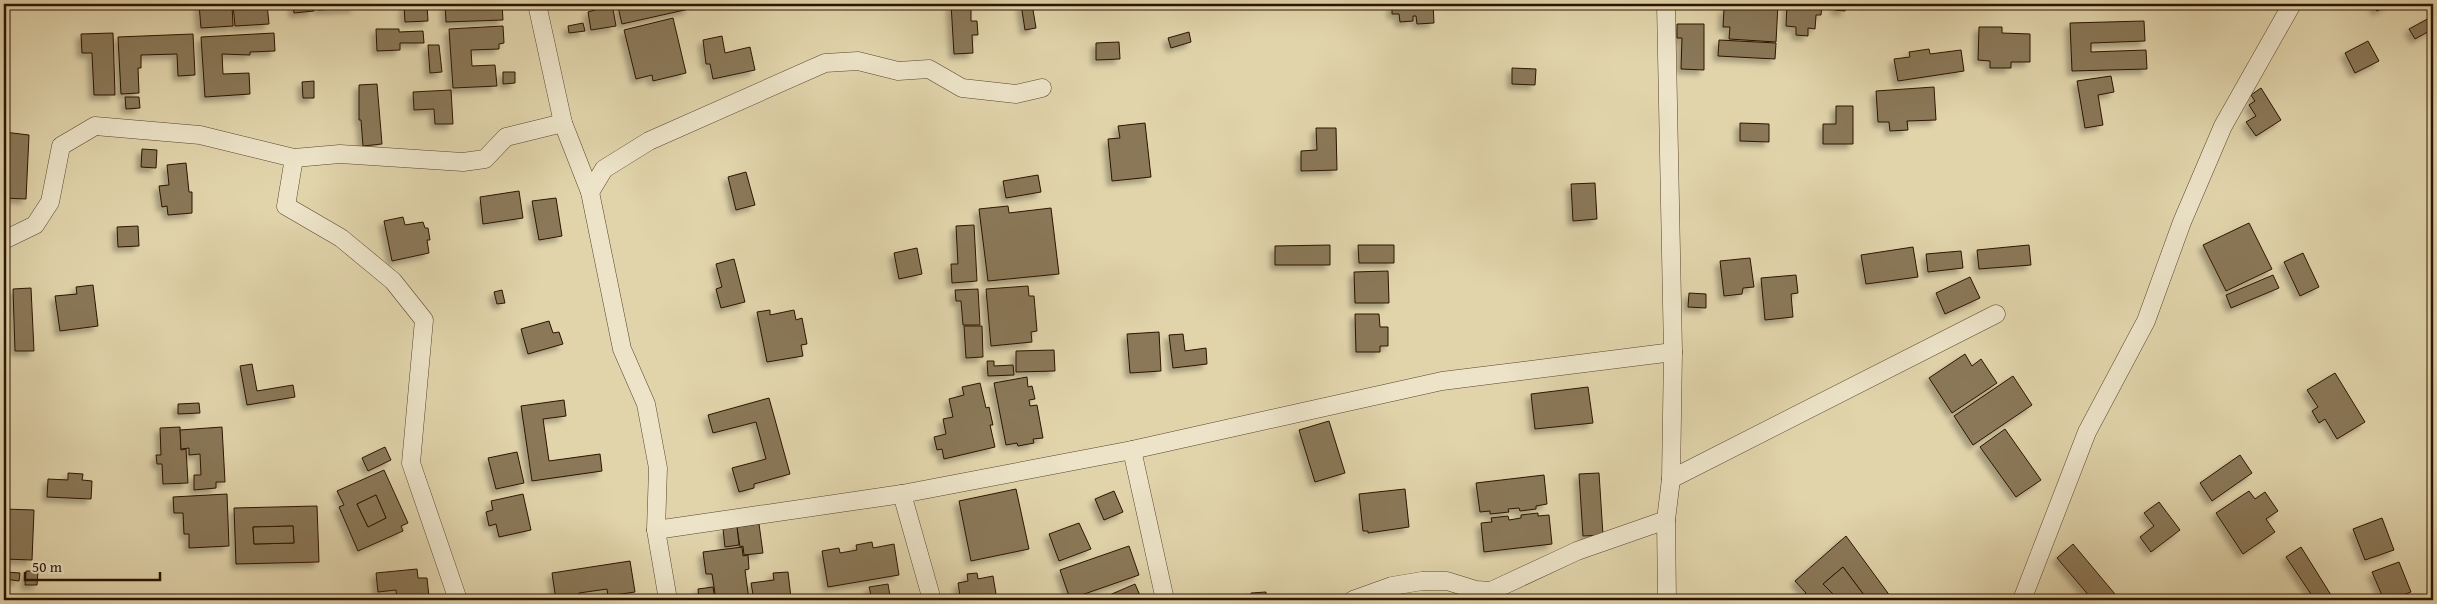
<svg xmlns="http://www.w3.org/2000/svg" width="2437" height="604" viewBox="0 0 2437 604" font-family="'Gentium Book Plus',serif">
	<style>
		.building { fill: #8a7859; stroke: #2c1401; fill-rule: evenodd; filter: url(#shadow) }
		.lines { fill: none; stroke-linecap: round; stroke-linejoin: round }
		.minor-casing { stroke: #59442c; stroke-width: 19 }
		.minor { stroke: #ece3c8; stroke-width: 18 }
	</style>
	<defs>
		<filter id="shadow"><feDropShadow dx="-4.5" dy="4.5" stdDeviation="2.5" flood-color="#0004"/></filter>
	</defs>
	<rect width="100%" height="100%" fill="#e1d4ab"/>
	<filter id="stains"><feTurbulence type="fractalNoise" baseFrequency=".004" numOctaves="4"/><feColorMatrix values="0 0 0 0 .2 0 0 0 0 .09 0 0 0 0 .02 0 0 0 .5 -.17"/></filter>
	<radialGradient id="worn" r=".72"><stop offset=".6" stop-color="#630" stop-opacity="0"/><stop offset="1" stop-color="#630" stop-opacity=".3"/></radialGradient>
	<g class="building">
		<polygon points="199,4 232,4 233,26 201,28"/>
		<polygon points="233,4 267,4 269,24 235,26"/>
		<polygon points="293,4 313,4 314,11 294,13"/>
		<polygon points="317,4 355,4 355,8 318,10"/>
		<polygon points="427,4 428,21 405,22 404,5"/>
		<polygon points="445,4 502,4 503,20 446,22"/>
		<polygon points="612,4 616,26 591,30 588,12 595,10 594,6"/>
		<polygon points="629,4 688,4 689,9 622,24 618,7"/>
		<polygon points="951,4 971,4 971,21 977,21 978,35 972,35 973,53 954,54"/>
		<polygon points="1021,4 1032,4 1036,28 1025,30"/>
		<polygon points="1392,4 1433,4 1434,23 1417,24 1416,16 1413,16 1413,21 1400,22 1399,14 1392,14"/>
		<polygon points="1729,4 1778,4 1776,42 1729,39 1730,27 1723,27 1724,9 1729,9"/>
		<polygon points="1787,4 1822,4 1821,15 1816,15 1815,29 1808,28 1808,36 1796,35 1796,27 1786,26"/>
		<polygon points="1836,4 1846,4 1845,11 1835,10"/>
		<polygon points="2373,4 2390,4 2377,11"/>
		<polygon points="2433,16 2433,29 2415,39 2409,29"/>
		<polygon points="673,18 686,73 653,81 652,75 636,79 624,30"/>
		<polygon points="2144,21 2145,41 2091,43 2091,52 2146,50 2147,69 2072,71 2070,23"/>
		<polygon points="583,23 585,31 569,33 568,26"/>
		<polygon points="1677,24 1704,24 1704,70 1681,69 1682,38 1677,38"/>
		<polygon points="503,26 504,43 499,44 499,49 471,50 472,66 495,65 497,86 453,88 449,29"/>
		<polygon points="1979,27 2002,27 2002,33 2030,34 2030,62 2011,62 2011,68 1990,68 1990,61 1978,60"/>
		<polygon points="376,29 399,29 399,32 423,31 424,43 400,43 400,50 377,51"/>
		<polygon points="1189,32 1191,42 1171,48 1168,38"/>
		<polygon points="113,33 115,95 94,95 92,53 82,53 81,34"/>
		<polygon points="274,33 275,51 250,52 250,55 222,54 223,74 249,73 250,94 205,97 201,37"/>
		<polygon points="193,34 195,75 178,76 177,54 141,55 141,68 138,68 139,93 121,94 118,37"/>
		<polygon points="722,36 725,53 750,47 755,70 713,79 710,64 706,64 703,40"/>
		<polygon points="1719,40 1776,43 1775,59 1718,56"/>
		<polygon points="2368,41 2379,61 2355,73 2345,53"/>
		<polygon points="1119,42 1120,59 1096,60 1096,43"/>
		<polygon points="428,45 439,45 442,72 430,73"/>
		<polygon points="1929,49 1930,54 1961,50 1964,71 1898,81 1894,59 1910,57 1909,52"/>
		<polygon points="1512,68 1536,69 1535,85 1512,84"/>
		<polygon points="503,72 515,72 515,83 503,84"/>
		<polygon points="2111,76 2114,92 2098,95 2103,125 2085,128 2077,81"/>
		<polygon points="314,81 314,98 303,98 302,82"/>
		<polygon points="377,84 382,144 363,146 361,120 359,120 359,85"/>
		<polygon points="1934,87 1936,120 1907,121 1908,130 1890,131 1889,122 1878,122 1876,91"/>
		<polygon points="2261,88 2281,120 2256,136 2246,122 2256,116 2249,105 2255,101 2251,95"/>
		<polygon points="451,90 453,124 435,124 434,109 414,110 413,92"/>
		<polygon points="125,97 139,97 140,108 126,109"/>
		<polygon points="1836,106 1853,106 1853,144 1823,144 1823,124 1836,124"/>
		<polygon points="1145,123 1151,177 1112,181 1108,139 1120,138 1118,126"/>
		<polygon points="1740,123 1769,124 1769,142 1740,141"/>
		<polygon points="1316,128 1336,128 1337,170 1301,171 1301,151 1317,150"/>
		<polygon points="4,132 29,135 26,199 4,198"/>
		<polygon points="142,149 157,150 156,168 141,167"/>
		<polygon points="186,163 189,192 192,192 192,213 168,215 167,206 162,207 159,186 169,185 167,165"/>
		<polygon points="746,172 755,205 736,210 728,177"/>
		<polygon points="1038,175 1041,192 1006,198 1003,181"/>
		<polygon points="1595,183 1597,219 1573,221 1571,184"/>
		<polygon points="519,191 523,218 483,224 480,197"/>
		<polygon points="556,198 562,236 539,240 532,201"/>
		<polygon points="1008,206 1009,213 1051,208 1059,274 988,281 979,209"/>
		<polygon points="403,217 405,225 423,222 425,228 428,228 430,240 427,240 429,253 392,261 384,221"/>
		<polygon points="2249,223 2272,269 2226,291 2203,245"/>
		<polygon points="974,225 977,281 952,283 951,264 958,264 956,226"/>
		<polygon points="138,226 139,246 118,247 117,227"/>
		<polygon points="1330,245 1330,265 1275,265 1275,246"/>
		<polygon points="1358,245 1394,245 1394,263 1359,263"/>
		<polygon points="2029,245 2031,265 1979,269 1977,250"/>
		<polygon points="1913,247 1918,277 1866,284 1861,255"/>
		<polygon points="917,248 922,274 899,279 894,253"/>
		<polygon points="1961,251 1963,268 1928,272 1926,254"/>
		<polygon points="2303,253 2319,287 2300,296 2284,262"/>
		<polygon points="1750,258 1754,287 1743,288 1742,294 1724,296 1720,261"/>
		<polygon points="734,259 745,302 721,308 716,289 722,287 716,264"/>
		<polygon points="1388,271 1389,303 1355,303 1354,272"/>
		<polygon points="1796,275 1798,293 1791,294 1793,317 1765,320 1761,278"/>
		<polygon points="2273,275 2279,288 2231,308 2226,295"/>
		<polygon points="1970,277 1980,298 1945,314 1936,293"/>
		<polygon points="93,285 98,326 60,331 55,296 77,294 76,287"/>
		<polygon points="1028,286 1029,296 1034,296 1037,331 1031,332 1032,342 991,346 986,289"/>
		<polygon points="31,288 34,351 15,351 13,289"/>
		<polygon points="978,289 980,325 963,325 961,301 956,301 955,290"/>
		<polygon points="502,290 505,303 497,304 494,292"/>
		<polygon points="1689,293 1706,294 1706,308 1688,307"/>
		<polygon points="770,310 770,315 794,310 796,320 802,318 807,344 801,345 803,356 767,362 757,312"/>
		<polygon points="1355,314 1379,314 1380,327 1388,327 1388,346 1380,346 1380,352 1356,352"/>
		<polygon points="549,321 553,333 559,332 563,344 528,354 521,329"/>
		<polygon points="964,326 982,326 983,357 966,358"/>
		<polygon points="1159,332 1161,371 1130,373 1127,334"/>
		<polygon points="1183,334 1185,351 1206,348 1207,364 1173,368 1169,335"/>
		<polygon points="1054,350 1055,371 1016,372 1016,351"/>
		<polygon points="1965,354 1972,366 1981,359 1997,383 1952,413 1929,378"/>
		<polygon points="987,361 994,361 994,366 1013,365 1014,375 988,376"/>
		<polygon points="252,364 257,391 293,385 295,397 247,405 240,366"/>
		<polygon points="2335,373 2365,422 2337,439 2325,419 2319,423 2312,411 2318,407 2307,390"/>
		<polygon points="2013,376 2032,405 1973,445 1954,416"/>
		<polygon points="1027,377 1028,387 1032,386 1035,399 1029,400 1030,406 1037,405 1043,438 1033,439 1034,443 1018,446 1017,443 1006,445 994,383"/>
		<polygon points="980,383 986,408 989,407 993,425 990,425 995,447 944,459 942,449 937,450 934,437 946,434 943,419 953,417 949,399 964,395 962,387"/>
		<polygon points="1588,387 1593,423 1535,429 1531,394"/>
		<polygon points="769,398 790,474 754,484 754,488 739,492 732,468 766,459 756,422 713,433 708,415"/>
		<polygon points="564,400 566,416 543,419 549,461 600,454 602,471 532,481 521,406"/>
		<polygon points="199,403 200,413 178,414 178,404"/>
		<polygon points="1329,421 1345,473 1315,482 1299,430"/>
		<polygon points="180,427 181,450 186,449 188,483 163,484 162,464 157,464 156,455 161,455 160,428"/>
		<polygon points="222,427 225,482 216,482 216,488 194,490 194,475 201,475 200,454 189,455 189,448 181,449 180,430"/>
		<polygon points="2005,429 2041,480 2016,497 1980,447"/>
		<polygon points="385,447 391,460 368,471 362,458"/>
		<polygon points="517,452 524,483 496,489 488,458"/>
		<polygon points="2240,455 2252,473 2212,501 2200,483"/>
		<path d="M 384,470 L 408,523 L 401,526 L 403,531 L 358,551 L 339,507 L 344,505 L 337,491 ZM 376,495 L 386,518 L 368,527 L 357,504 Z"/>
		<polygon points="68,473 83,474 82,480 92,481 91,499 47,497 48,479 68,480"/>
		<polygon points="1599,473 1603,535 1583,536 1579,474"/>
		<polygon points="1544,475 1547,504 1536,506 1536,509 1520,511 1519,508 1508,509 1509,512 1490,514 1490,511 1480,512 1476,483"/>
		<polygon points="1016,489 1029,549 971,561 959,501"/>
		<polygon points="1405,489 1409,527 1368,533 1368,531 1363,531 1359,494"/>
		<polygon points="1114,491 1123,512 1104,520 1095,499"/>
		<polygon points="2249,491 2255,499 2265,492 2278,511 2266,519 2275,532 2243,554 2216,513"/>
		<polygon points="227,494 229,546 189,548 189,534 184,534 183,513 174,513 173,497"/>
		<polygon points="523,494 531,530 499,537 496,524 489,526 486,512 493,510 491,501"/>
		<polygon points="376,495 386,518 368,527 357,504"/>
		<polygon points="2159,502 2180,530 2151,552 2140,537 2154,526 2144,513"/>
		<path d="M 317,506 L 319,562 L 236,564 L 234,508 ZM 293,526 L 294,543 L 254,544 L 253,527 Z"/>
		<polygon points="4,509 34,510 32,560 4,559"/>
		<polygon points="1538,513 1538,516 1549,515 1552,544 1484,552 1481,523 1492,522 1491,518 1508,516 1509,520 1521,518 1521,515"/>
		<polygon points="2382,518 2394,550 2365,560 2353,529"/>
		<polygon points="1079,523 1091,549 1059,561 1049,534"/>
		<polygon points="759,524 763,553 744,555 743,546 740,547 737,527"/>
		<polygon points="293,526 294,543 254,544 253,527"/>
		<polygon points="737,527 739,545 725,547 723,529"/>
		<polygon points="1846,536 1893,600 1857,600 1864,595 1843,567 1823,584 1839,600 1803,600 1801,597 1806,593 1795,581"/>
		<polygon points="872,542 873,548 894,544 899,575 828,587 822,551 839,548 840,553 857,550 856,545"/>
		<polygon points="2073,544 2120,600 2089,600 2091,598 2057,558"/>
		<polygon points="1129,546 1139,575 1070,599 1060,570"/>
		<polygon points="742,547 743,556 748,555 749,569 745,570 749,600 716,600 712,574 706,574 703,552"/>
		<polygon points="2301,547 2331,595 2322,600 2315,600 2286,557"/>
		<polygon points="630,561 635,592 608,596 607,589 579,593 580,600 556,600 552,573"/>
		<polygon points="2399,562 2411,592 2390,600 2384,600 2372,572"/>
		<polygon points="1843,567 1864,595 1857,600 1839,600 1823,584"/>
		<polygon points="417,569 418,578 427,578 429,597 420,598 421,600 397,600 396,590 378,592 376,573"/>
		<polygon points="26,571 38,571 37,585 25,585"/>
		<polygon points="6,572 20,573 19,581 5,579"/>
		<polygon points="788,572 791,598 787,598 787,600 754,600 751,583 774,580 773,573"/>
		<polygon points="977,573 978,579 993,576 997,600 955,600 955,597 960,596 958,583 968,581 967,574"/>
		<polygon points="888,584 890,596 872,599 869,587"/>
		<polygon points="1135,584 1142,600 1098,600"/>
		<polygon points="713,587 715,600 699,600 698,589"/>
		<polygon points="1266,592 1266,600 1251,600 1251,593"/>
		<polygon points="1400,597 1401,600 1382,600"/>
	</g>
	<g class="lines">
		<g class="minor-casing">
			<g id="minor">
				<polyline points="537,4 563,123 590,192 622,349 646,404 658,468 656,530 668,600"/>
				<polyline points="1666,4 1673,352 1671,479 1666,520 1667,600"/>
				<polyline points="294,158 286,206 341,238 393,281 424,320 411,463 458,600"/>
				<polyline points="590,192 604,169 649,141 825,63 858,61 898,71 929,69 962,88 1016,94 1042,88"/>
				<polyline points="4,240 35,225 50,202 61,146 95,126 200,135 294,158 340,154 463,162 485,159 506,137 563,123"/>
				<polyline points="1132,450 1165,600"/>
				<polyline points="1671,479 1996,314"/>
				<polyline points="902,494 932,600"/>
				<polyline points="656,530 902,494 1132,450 1442,381 1673,352"/>
				<polyline points="1353,600 1392,586 1422,581 1447,581 1476,590 1491,591 1577,551 1666,520"/>
				<polyline points="2022,600 2087,432 2146,321 2182,222 2223,126 2292,4"/>
			</g>
		</g>
		<use href="#minor" class="minor"/>
	</g>
	<rect width="2437" height="604" fill="none" stroke="#e1d4ab" stroke-width="20"/>
	<rect x="5" y="5" width="2427" height="594" fill="none" stroke="#2c1401" stroke-width="2.5"/>
	<rect x="10" y="10" width="2417" height="584" fill="none" stroke="#2c1401"/>
	<path d="M25 572v8h135v-8" fill="none" stroke="#2c1401" stroke-width="2.5"/>
	<text x="32" y="572" font-size="15" fill="#2c1401" stroke="#ece3c8" stroke-width="4" paint-order="stroke">50 m</text>
	<rect width="100%" height="100%" filter="url(#stains)"/>
	<rect width="100%" height="100%" fill="url(#worn)"/>
</svg>
